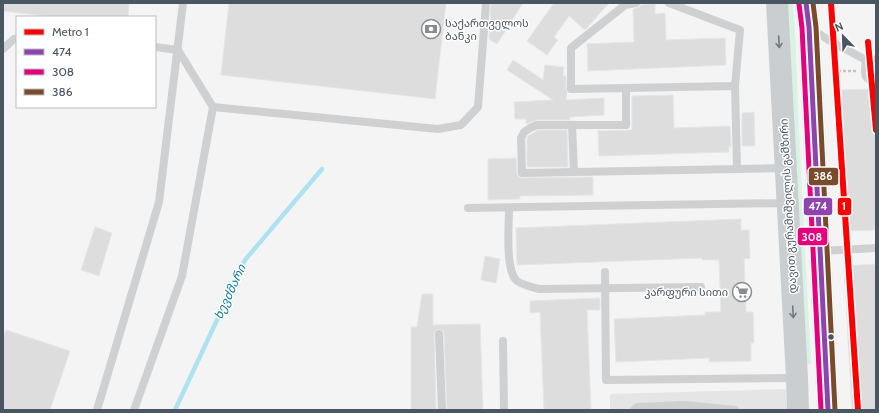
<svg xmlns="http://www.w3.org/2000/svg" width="879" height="413" viewBox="0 0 879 413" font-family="Cabin,'Noto Sans Georgian',sans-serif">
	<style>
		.education { fill: #e6e5e6 }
		.green { fill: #d9f2e3 }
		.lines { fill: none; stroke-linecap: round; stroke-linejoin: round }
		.stream { stroke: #aee2f0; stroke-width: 4.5 }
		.building { fill: #ddddde; stroke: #e5e6e7 }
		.path { stroke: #bcc7c4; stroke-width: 2.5; stroke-dasharray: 3 2; stroke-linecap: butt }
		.lane { stroke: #ced0d2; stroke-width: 8 }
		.primary { stroke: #caced1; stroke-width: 22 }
		.bus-1-casing { stroke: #fff; stroke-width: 8 }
		.bus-2-casing { stroke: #fff; stroke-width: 8 }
		.bus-3-casing { stroke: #fff; stroke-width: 8 }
		.bus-1 { stroke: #8e44ad; stroke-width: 5 }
		.bus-2 { stroke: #e5007d; stroke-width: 5 }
		.bus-3 { stroke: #7a4b2a; stroke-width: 5 }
		.metro-1-casing { stroke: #fff; stroke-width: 9 }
		.metro-1 { stroke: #f00; stroke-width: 6 }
		.oneway { stroke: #707a83 }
		.bus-dot { fill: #4a5661; stroke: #fff; stroke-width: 1.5 }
		.labels { text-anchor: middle; stroke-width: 3; stroke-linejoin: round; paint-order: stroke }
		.poi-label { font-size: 11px; fill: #4a5661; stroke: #fff; text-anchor: start }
		.street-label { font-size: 11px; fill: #4a5661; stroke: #fff }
		.water-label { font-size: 12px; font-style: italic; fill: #0c7c9b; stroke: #fff }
		.line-badge { stroke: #fff; stroke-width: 1.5 }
		.badge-label { font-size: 11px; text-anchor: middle; font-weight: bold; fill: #fff }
	</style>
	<rect width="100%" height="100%" fill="#f4f4f4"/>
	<polygon class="education" points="786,389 787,410 610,410 610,394"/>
	<polygon class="green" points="785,3 793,3 795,30 799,135 811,364 800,364"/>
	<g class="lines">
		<polyline class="stream" points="175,410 245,260 322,169"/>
	</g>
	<g class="building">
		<polygon points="3,3 129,3 128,17 56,17 3,11"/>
		<polygon points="229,3 446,3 435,99 221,75"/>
		<polygon points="491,3 523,3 497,44 489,39"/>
		<polygon points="554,3 609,3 585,30 569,16 554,37 558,40 547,55 527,41"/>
		<polygon points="655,4 655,14 665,13 666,40 725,38 726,65 588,71 587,44 634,42 633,9 639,7 641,5"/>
		<polygon points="513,60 543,80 545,65 564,67 563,76 566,76 566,89 567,93 566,100 604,98 604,115 570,117 570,120 537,120 526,124 526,119 515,119 514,102 553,100 507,70"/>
		<polygon points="872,89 874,90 876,144 876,230 846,231 839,90"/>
		<polygon points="673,95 674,128 730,126 731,147 729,147 729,152 599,156 598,131 632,130 632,96"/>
		<polygon points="754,112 755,146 742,146 742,113"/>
		<polygon points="538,130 567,130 568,167 527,167 527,139 528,136"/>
		<polygon points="516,158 517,174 518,176 520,178 593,177 593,195 520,196 520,199 488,200 488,159"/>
		<polygon points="741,219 741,230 749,230 750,258 744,259 746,312 753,312 754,343 751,343 751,361 709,362 709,358 616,362 614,319 705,315 705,312 721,312 719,260 702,260 702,258 517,265 516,228"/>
		<polygon points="95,227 112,233 99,276 81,270"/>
		<polygon points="485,256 500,259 496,283 481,280"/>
		<polygon points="876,264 876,410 852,410 844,266"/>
		<polygon points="422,294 433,294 433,325 480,324 483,410 447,410 444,334 443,331 439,329 436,330 434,334 436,410 411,410 411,327 417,327"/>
		<polygon points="600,298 600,310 587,310 591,410 544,410 540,312 530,313 530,301"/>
		<polygon points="6,330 70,351 50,410 3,410 3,338"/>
	</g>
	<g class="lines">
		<polyline class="path" points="833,71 856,71"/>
		<g class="lane">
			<polyline points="669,3 740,30 735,86"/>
			<polyline points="812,29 830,41 866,60 876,59"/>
			<polyline points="155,47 178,50 213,107"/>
			<polyline points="3,49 14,39 17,39"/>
			<path d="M 866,60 C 864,76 863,76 876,85"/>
			<polyline points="626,88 626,125 537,125 530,128 524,132 521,138 522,173 737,169 735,86 571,89 571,48 625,5 636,3"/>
			<polyline points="572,125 574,172"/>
			<polyline points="737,169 784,168"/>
			<polyline points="468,208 786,203"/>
			<path d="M 509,208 C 509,224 505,268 516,280 C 521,285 532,287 539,289 L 701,287"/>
			<polyline points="821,251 876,248"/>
			<polyline points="605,272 606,380 796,378"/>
			<polyline points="439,334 442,410"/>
			<polyline points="503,341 504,410"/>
			<polyline points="97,410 159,202 183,3"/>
			<polyline points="134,410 182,276 213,107 438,129 461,125 478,107 486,3"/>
			<polyline points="634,410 637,407 684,405 735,410"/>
		</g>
		<g class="primary">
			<polyline points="777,3 797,378 798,410"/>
			<polyline points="806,3 809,27 828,410"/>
		</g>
		<g class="bus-1-casing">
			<polyline id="bus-1" points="806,3 809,27 828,410"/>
		</g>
		<g class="bus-2-casing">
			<polyline id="bus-2" points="799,4 802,28 821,410"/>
		</g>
		<g class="bus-3-casing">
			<polyline id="bus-3" points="813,3 816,27 835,410"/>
		</g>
		<use href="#bus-1" class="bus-1"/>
		<use href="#bus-2" class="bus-2"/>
		<use href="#bus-3" class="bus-3"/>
		<g class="metro-1-casing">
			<g id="metro-1">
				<polyline points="831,3 858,410"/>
				<polyline points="868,42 876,130"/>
			</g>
		</g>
		<use href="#metro-1" class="metro-1"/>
	</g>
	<defs><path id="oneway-shaft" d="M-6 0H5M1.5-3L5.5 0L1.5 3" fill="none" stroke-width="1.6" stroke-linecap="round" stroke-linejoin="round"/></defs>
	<g class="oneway">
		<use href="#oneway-shaft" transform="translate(779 42) rotate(87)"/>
		<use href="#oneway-shaft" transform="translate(793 312) rotate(87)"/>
	</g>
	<defs>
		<g id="bank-ring" transform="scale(1)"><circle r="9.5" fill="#fff" stroke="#868d94" stroke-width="1.5"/><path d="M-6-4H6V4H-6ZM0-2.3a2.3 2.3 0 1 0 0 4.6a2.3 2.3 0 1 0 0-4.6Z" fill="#868d94"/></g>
		<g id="supermarket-ring" transform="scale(1)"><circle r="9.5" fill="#fff" stroke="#868d94" stroke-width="1.5"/><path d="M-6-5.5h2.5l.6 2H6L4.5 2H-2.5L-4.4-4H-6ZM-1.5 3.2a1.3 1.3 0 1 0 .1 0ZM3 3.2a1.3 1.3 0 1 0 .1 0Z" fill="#868d94"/></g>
	</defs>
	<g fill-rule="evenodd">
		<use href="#bank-ring" x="431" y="29"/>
		<use href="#supermarket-ring" x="742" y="292"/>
	</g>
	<circle class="bus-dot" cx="831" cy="337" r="3.5"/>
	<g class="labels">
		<g class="poi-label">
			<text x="445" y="27">საქართველოს<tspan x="445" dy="13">ბანკი</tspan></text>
			<text x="728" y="296" text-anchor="end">კარფური სითი</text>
		</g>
		<g class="street-label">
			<text transform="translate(788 206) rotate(-93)" y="4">დავით გურამიშვილის გამზირი</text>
		</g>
		<g class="water-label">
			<text transform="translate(230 292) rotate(-65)" y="4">ხევძმარი</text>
		</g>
	</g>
	<g class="line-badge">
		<rect x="808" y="167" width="31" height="19" rx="4" fill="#7a4b2a"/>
		<rect x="803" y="197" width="30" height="19" rx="4" fill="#8e44ad"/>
		<rect x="837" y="197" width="15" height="19" rx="4" fill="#f00"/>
		<rect x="797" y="227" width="31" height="19" rx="4" fill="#e5007d"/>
	</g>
	<g class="badge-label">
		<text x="823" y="180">386</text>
		<text x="818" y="210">474</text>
		<text x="844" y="210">1</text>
		<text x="812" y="241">308</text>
	</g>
	<rect width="879" height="413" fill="none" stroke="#4a5661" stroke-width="8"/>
	<rect x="16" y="16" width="140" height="92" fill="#ffffff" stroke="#b7bbc0"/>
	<rect x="24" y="29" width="20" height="6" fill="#ff0000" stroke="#b7bbc0"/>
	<text x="52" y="36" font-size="12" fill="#4a5661">Metro 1</text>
	<rect x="24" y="49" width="20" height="6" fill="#8e44ad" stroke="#b7bbc0"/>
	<text x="52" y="56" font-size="12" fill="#4a5661">474</text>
	<rect x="24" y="69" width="20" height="6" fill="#e5007d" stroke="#b7bbc0"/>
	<text x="52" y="76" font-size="12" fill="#4a5661">308</text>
	<rect x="24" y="89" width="20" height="6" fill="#7a4b2a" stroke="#b7bbc0"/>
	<text x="52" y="96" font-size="12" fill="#4a5661">386</text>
	<g transform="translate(843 36) rotate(337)" stroke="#ffffff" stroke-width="3" paint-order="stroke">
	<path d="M0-3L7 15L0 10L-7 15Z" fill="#4a5661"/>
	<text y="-6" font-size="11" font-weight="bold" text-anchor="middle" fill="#4a5661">N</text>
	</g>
</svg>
